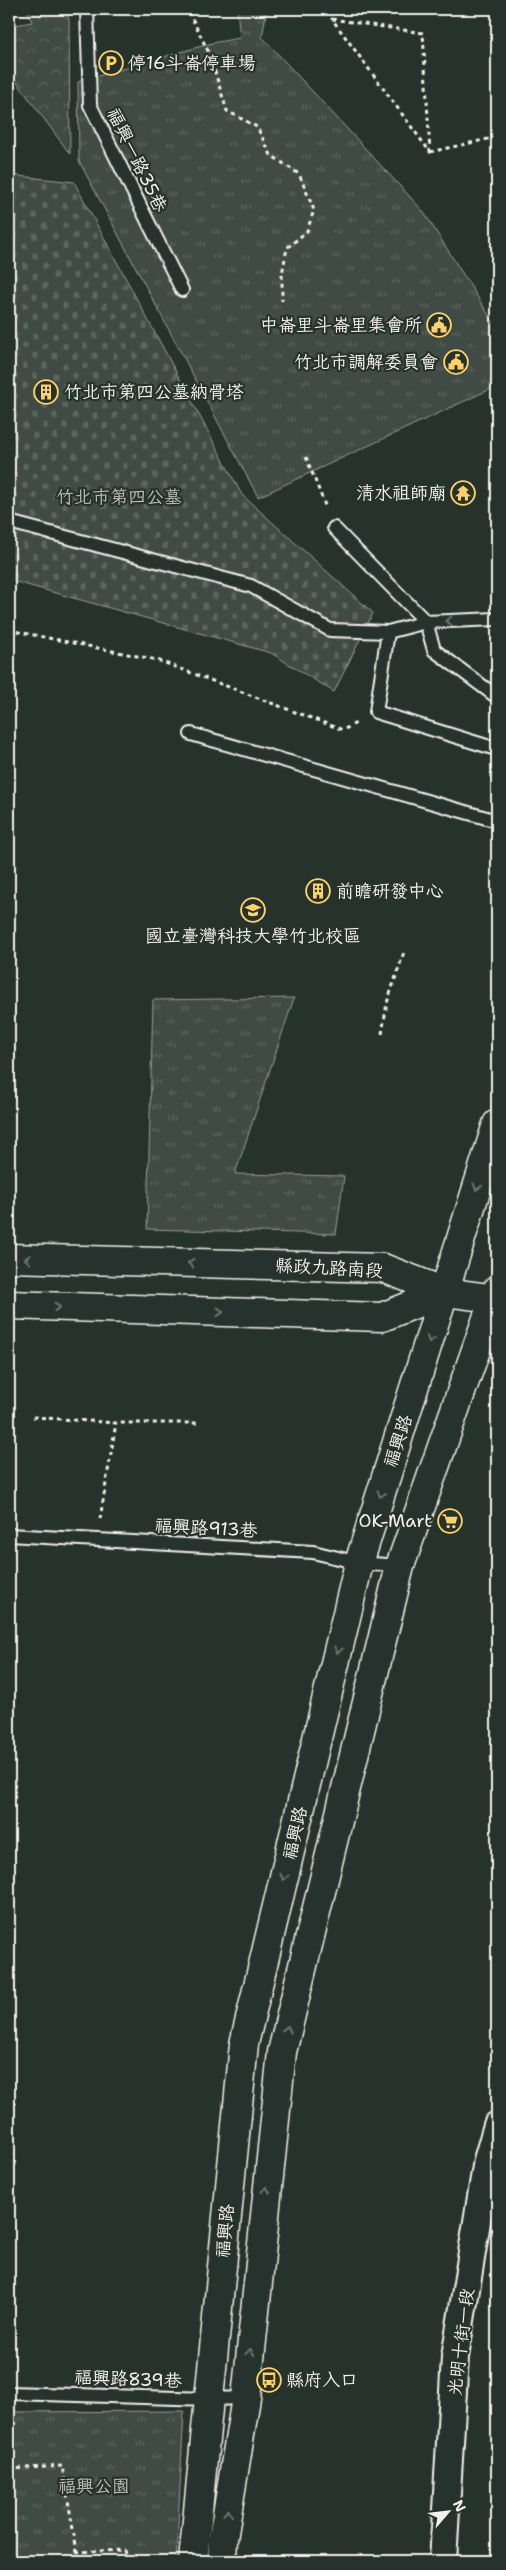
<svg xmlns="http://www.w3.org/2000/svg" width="506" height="2570" viewBox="0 0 506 2570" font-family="'Shantell Sans','LXGW WenKai TC',sans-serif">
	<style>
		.grass { fill: url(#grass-tufts); stroke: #9a9e96 }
		.forest { fill: url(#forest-crowns); stroke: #9a9e96 }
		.cemetery { fill: url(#cemetery-stones); stroke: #9a9e96 }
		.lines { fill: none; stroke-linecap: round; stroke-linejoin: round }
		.lane-casing { stroke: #f4f1e8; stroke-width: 16 }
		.street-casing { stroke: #f4f1e8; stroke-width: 30 }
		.secondary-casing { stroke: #f4f1e8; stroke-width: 31 }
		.path { stroke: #f4f1e8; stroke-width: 3; stroke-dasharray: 4 4; stroke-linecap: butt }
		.lane { stroke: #26332d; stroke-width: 12 }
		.street { stroke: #26332d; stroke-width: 26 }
		.secondary { stroke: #26332d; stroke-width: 28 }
		.oneway { stroke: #6e766e }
		.labels { text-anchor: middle; stroke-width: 4.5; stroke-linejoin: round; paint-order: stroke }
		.poi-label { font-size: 18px; fill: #f4f1e8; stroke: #26332d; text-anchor: start }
		.street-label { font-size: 18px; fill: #f4f1e8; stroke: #26332d }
		.park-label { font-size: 18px; fill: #bebfb7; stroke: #26332d }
	</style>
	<defs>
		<pattern id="grass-tufts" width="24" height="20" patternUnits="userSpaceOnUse" patternTransform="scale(1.25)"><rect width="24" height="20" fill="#414b45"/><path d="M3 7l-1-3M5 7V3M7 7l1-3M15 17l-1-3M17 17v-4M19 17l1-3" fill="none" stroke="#5d6560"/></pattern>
		<pattern id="forest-crowns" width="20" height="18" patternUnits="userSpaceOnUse" patternTransform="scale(1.25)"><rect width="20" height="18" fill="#414b45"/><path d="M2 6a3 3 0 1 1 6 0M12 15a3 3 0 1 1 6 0" fill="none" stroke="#5d6560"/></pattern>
		<pattern id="cemetery-stones" width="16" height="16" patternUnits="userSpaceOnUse" patternTransform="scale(1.25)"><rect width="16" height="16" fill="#414b45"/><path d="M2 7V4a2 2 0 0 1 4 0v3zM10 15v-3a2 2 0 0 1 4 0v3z" fill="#5d6560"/></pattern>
	</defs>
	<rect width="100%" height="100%" fill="#26332d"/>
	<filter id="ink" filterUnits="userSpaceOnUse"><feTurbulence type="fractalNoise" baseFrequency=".02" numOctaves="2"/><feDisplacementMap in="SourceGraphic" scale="10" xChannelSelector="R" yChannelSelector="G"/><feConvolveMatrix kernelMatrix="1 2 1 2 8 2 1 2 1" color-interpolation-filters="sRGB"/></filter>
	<g filter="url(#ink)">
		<g class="grass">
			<polygon points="237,9 267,9 262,37 423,211 497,328 497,386 258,497 79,161 78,82 212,43 240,38"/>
			<polygon points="294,998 235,1174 344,1176 336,1234 147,1229 153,1000"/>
			<polygon points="184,2411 176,2561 9,2561 9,2412"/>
		</g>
		<polygon class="forest" points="27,9 66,9 69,20 70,154 13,77 9,101 9,26 32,22"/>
		<polygon class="cemetery" points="9,175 74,182 242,495 373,613 334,692 271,653 9,580"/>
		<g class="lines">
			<g class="lane-casing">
				<g id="lane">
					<polyline points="87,9 90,105 182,290"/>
					<polyline points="9,522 251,586 330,630 388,632"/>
					<polyline points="334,528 426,622 388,632 376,712 493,748"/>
					<polyline points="497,619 426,622 434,650 497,697"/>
					<polyline points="191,734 497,821"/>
					<polyline points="9,1535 313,1552 359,1563 400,1566"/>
					<polyline points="9,2393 210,2399 246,2398"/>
				</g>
			</g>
			<g class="street-casing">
				<polyline id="street" points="443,2561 455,2357 487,2160 497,2125"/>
			</g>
			<g class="secondary-casing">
				<g id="secondary">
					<polyline points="9,1258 383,1268 445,1292 497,1299"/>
					<polyline points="9,1305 382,1317 445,1292"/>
					<polyline points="193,2561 244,2044 359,1563 497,1124"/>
					<polyline points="222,2561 223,2539 246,2398 282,2052 400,1566 497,1290"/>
				</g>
			</g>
			<g class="path">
				<polyline points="189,12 209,53 227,111 257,127 271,155 299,174 314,210 307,231 287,248 282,274 282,301"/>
				<polygon points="332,19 423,33 430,152"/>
				<polyline points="430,152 497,137"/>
				<polyline points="306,457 326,508"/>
				<polyline points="9,630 157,660 343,730 358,722"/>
				<polyline points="382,1034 387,1003 404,952"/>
				<polyline points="33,1417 116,1423 199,1423"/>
				<polyline points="100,1519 116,1423"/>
				<polyline points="10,2469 62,2466 77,2552"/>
				<polyline points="78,2561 77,2552 124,2550 126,2561"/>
			</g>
			<use href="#lane" class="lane"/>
			<use href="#street" class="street"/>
			<use href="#secondary" class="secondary"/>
		</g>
		<defs><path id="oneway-chevron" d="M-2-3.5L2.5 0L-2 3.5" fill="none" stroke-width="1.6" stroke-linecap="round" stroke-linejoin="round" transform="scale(1.25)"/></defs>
		<g class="oneway">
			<use href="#oneway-chevron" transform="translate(449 621) rotate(178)"/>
			<use href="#oneway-chevron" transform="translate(477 1187) rotate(107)"/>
			<use href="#oneway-chevron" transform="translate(28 1259) rotate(-178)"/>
			<use href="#oneway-chevron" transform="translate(191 1263) rotate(-178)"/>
			<use href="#oneway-chevron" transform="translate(57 1307) rotate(2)"/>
			<use href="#oneway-chevron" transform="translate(220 1312) rotate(2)"/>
			<use href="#oneway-chevron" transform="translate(430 1339) rotate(108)"/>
			<use href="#oneway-chevron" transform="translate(381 1494) rotate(108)"/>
			<use href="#oneway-chevron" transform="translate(338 1650) rotate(103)"/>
			<use href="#oneway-chevron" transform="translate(284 1877) rotate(103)"/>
			<use href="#oneway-chevron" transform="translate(287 2029) rotate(-76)"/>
			<use href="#oneway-chevron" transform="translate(266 2190) rotate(-84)"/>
			<use href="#oneway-chevron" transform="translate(250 2352) rotate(-85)"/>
			<use href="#oneway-chevron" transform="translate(228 2513) rotate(-81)"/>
		</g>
	</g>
	<defs>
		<g id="parking-ring" transform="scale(1.25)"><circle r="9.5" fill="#26332d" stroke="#ffd166" stroke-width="1.5"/><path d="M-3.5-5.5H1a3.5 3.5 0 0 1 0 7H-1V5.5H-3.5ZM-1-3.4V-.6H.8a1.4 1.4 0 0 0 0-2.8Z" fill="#ffd166"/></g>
		<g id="civic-ring" transform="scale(1.25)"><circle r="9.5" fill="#26332d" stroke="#ffd166" stroke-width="1.5"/><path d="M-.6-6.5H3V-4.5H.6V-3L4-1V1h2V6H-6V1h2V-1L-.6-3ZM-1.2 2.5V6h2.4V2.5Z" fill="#ffd166"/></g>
		<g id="building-ring" transform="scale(1.25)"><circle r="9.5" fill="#26332d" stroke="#ffd166" stroke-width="1.5"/><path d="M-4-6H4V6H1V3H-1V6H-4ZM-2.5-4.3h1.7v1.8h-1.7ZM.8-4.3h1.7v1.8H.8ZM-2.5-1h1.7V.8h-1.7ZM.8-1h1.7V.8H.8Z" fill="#ffd166"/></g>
		<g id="temple-ring" transform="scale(1.25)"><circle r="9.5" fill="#26332d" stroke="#ffd166" stroke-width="1.5"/><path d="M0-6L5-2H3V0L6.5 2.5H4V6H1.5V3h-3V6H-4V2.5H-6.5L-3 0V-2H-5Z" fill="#ffd166"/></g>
		<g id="university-ring" transform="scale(1.25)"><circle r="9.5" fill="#26332d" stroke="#ffd166" stroke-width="1.5"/><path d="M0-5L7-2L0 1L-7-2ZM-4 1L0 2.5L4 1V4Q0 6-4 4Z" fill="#ffd166"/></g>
		<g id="supermarket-ring" transform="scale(1.25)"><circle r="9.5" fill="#26332d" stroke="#ffd166" stroke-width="1.5"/><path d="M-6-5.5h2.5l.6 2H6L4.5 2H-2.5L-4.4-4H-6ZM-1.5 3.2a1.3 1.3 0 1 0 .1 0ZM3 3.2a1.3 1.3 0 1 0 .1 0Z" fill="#ffd166"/></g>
		<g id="bus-ring" transform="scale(1.25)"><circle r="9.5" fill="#26332d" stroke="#ffd166" stroke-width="1.5"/><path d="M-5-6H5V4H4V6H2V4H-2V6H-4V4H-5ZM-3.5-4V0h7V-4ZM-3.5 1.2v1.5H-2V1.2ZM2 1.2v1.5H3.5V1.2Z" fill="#ffd166"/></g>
	</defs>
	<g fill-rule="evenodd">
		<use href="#parking-ring" x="111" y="63"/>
		<use href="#civic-ring" x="439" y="325"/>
		<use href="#civic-ring" x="456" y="362"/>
		<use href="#building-ring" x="46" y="392"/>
		<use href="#temple-ring" x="463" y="493"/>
		<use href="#building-ring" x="318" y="891"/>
		<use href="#university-ring" x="253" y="910"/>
		<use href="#supermarket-ring" x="450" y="1521"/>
		<use href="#bus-ring" x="269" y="2380"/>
	</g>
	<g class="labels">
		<g class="poi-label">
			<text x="128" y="69">停16斗崙停車場</text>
			<text x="422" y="331" text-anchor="end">中崙里斗崙里集會所</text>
			<text x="438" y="368" text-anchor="end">竹北市調解委員會</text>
			<text x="64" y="398">竹北市第四公墓納骨塔</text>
			<text x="446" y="499" text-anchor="end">清水祖師廟</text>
			<text x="336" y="897">前瞻研發中心</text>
			<text x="253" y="942" text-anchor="middle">國立臺灣科技大學竹北校區</text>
			<text x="432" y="1527" text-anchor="end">OK-Mart</text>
			<text x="286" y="2386">縣府入口</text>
		</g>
		<g class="street-label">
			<text transform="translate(137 160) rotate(64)" y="6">福興一路35巷</text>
			<text transform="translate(329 1268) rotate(3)" y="6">縣政九路南段</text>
			<text transform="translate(398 1441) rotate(-72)" y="6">福興路</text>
			<text transform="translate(206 1528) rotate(3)" y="6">福興路913巷</text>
			<text transform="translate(295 1833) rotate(-77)" y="6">福興路</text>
			<text transform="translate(225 2231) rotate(-85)" y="6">福興路</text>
			<text transform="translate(461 2342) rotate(-83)" y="6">光明十街一段</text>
			<text transform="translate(128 2379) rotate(2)" y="6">福興路839巷</text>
		</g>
		<g class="park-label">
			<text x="119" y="503">竹北市第四公墓</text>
			<text x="94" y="2492">福興公園</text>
		</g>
	</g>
	<rect width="506" height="2570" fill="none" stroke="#26332d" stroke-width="30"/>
	<rect x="15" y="15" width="476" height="2540" fill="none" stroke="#f4f1e8" stroke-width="2" filter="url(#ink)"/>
	<g transform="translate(448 2512) rotate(62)" stroke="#26332d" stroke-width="4" paint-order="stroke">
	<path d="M0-4L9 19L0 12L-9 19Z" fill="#f4f1e8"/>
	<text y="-8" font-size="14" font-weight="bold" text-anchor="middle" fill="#f4f1e8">N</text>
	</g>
</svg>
